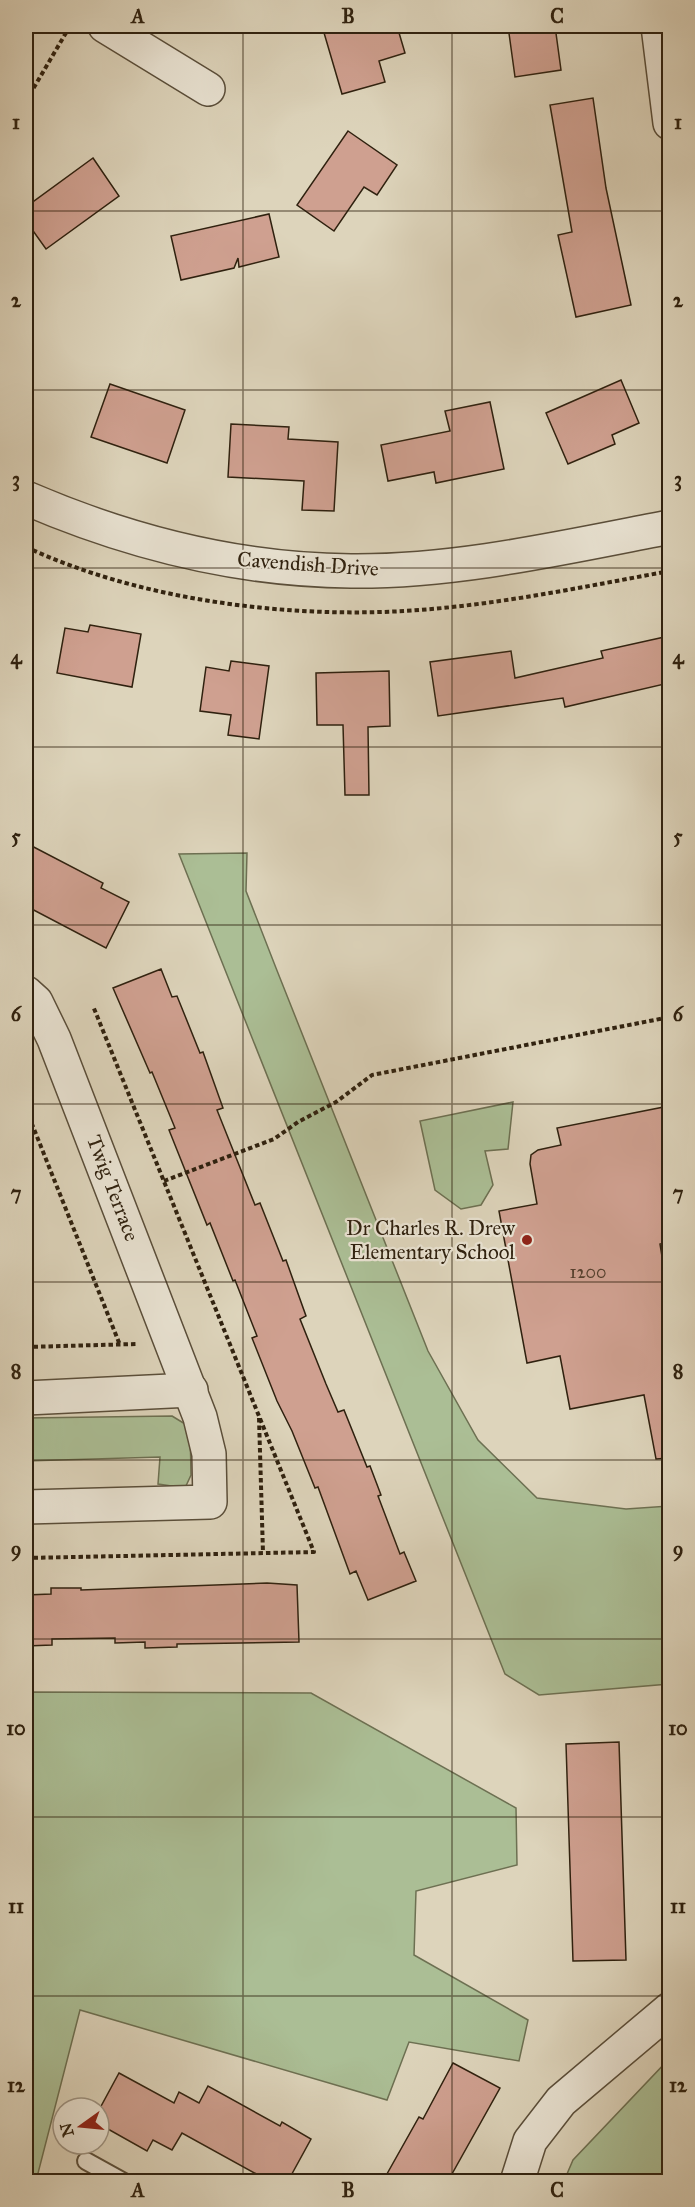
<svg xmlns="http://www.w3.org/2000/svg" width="695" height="2207" font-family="'IM FELL Great Primer',serif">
	<rect width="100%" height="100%" fill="#ddd4bb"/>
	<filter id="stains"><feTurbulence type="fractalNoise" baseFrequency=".00333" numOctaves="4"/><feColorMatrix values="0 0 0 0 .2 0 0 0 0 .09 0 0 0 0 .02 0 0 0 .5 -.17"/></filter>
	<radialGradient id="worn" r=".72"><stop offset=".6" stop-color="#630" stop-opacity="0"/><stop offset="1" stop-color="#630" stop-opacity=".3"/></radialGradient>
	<g fill="#abbe95" stroke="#6d7052" stroke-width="1.5">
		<path d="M247,853L246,891L276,968L428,1351L478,1440L537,1498L626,1509L669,1506V1684L539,1695L505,1674L179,854Z"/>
		<path d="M513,1102L508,1149L485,1151L493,1185L481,1205L461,1209L435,1190L420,1121Z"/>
		<path d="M172,1416L190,1427L191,1475L185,1488L158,1484L160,1457L26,1461V1418Z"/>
		<path d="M26,1692L311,1693L516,1808L517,1865L416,1891L414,1955L528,2020L519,2061L409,2042L387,2100L80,2010L36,2181H26Z"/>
		<path d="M669,2059V2181H564L573,2160Z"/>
	</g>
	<g fill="#cfa090" stroke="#2f210f" stroke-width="1.5">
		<path d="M322,26H369L371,32L397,26L405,53L379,61L385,82L342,94Z"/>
		<path d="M508,26H555L561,70L515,77Z"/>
		<path d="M593,98L606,188L631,305L576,317L558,235L572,232L550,105Z"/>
		<path d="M348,131L397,165L377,195L364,187L334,231L297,205Z"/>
		<path d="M93,158L119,196L46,249L26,221V207Z"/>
		<path d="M269,214L279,257L239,267L238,258L234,268L181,280L171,236Z"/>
		<path d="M621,380L639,423L612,435L615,444L568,464L546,413Z"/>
		<path d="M110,384L185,410L167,463L91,437Z"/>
		<path d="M490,402L504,469L436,483L434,472L388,481L381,445L450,431L445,411Z"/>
		<path d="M231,424L289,427L288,439L338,442L334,511L302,510L304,481L228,477Z"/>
		<path d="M90,625L141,634L132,687L57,673L65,628L88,632Z"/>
		<path d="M669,636V683L565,707L563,698L438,716L430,662L511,651L515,678L603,658L601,651Z"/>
		<path d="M231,661L269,666L259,739L228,735L231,715L200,711L206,667L229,671Z"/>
		<path d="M389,671L390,726L368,727L369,795H345L343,725H317L316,673Z"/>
		<path d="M26,843L103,883L101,888L129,902L106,948L26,906Z"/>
		<path d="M161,969L172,997L177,996L200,1053L203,1052L223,1108L217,1110L255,1205L260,1203L283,1261L286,1260L306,1316L300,1319L326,1384L338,1412L344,1410L367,1467L370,1466L381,1495L378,1496L400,1554L404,1552L416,1581L368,1600L356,1571L350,1574L318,1487L315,1488L292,1431L277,1401L252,1338L257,1336L235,1280L233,1281L210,1223L207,1225L169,1130L175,1128L152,1072L150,1073L113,988Z"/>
		<path d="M669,1106V1242L660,1244L669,1300V1458L656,1459L644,1395L570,1409L560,1356L527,1363L499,1211L537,1204L530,1164L531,1155L538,1150L561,1145L557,1128Z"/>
		<path d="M267,1583L297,1585L299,1642L177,1644V1647L145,1648V1642L115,1643V1638L52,1639V1645L26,1646V1595L51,1594V1588H81V1590Z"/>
		<path d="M619,1742L626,1960L573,1961L566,1744Z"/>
		<path d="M453,2063L500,2088L448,2181H383L419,2117L423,2119Z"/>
		<path d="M119,2073L174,2103L179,2092L199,2103L208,2086L280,2126L282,2122L311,2139L288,2181H269L182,2133L172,2150L153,2140L147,2151L99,2124V2110Z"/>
	</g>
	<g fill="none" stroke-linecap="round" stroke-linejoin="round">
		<defs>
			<path id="service" d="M86,2161L124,2182"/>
			<g id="minor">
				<path d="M105,26L208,89"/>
				<path d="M658,26L670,123"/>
				<path d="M26,498C128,542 238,570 351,571C458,572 565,547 670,527"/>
				<path d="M26,993L36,1002L54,1039L200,1417L209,1454L210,1502L26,1507"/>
				<path d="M26,1398L191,1390"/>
				<path d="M517,2182L530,2141L561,2101L670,2009"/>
			</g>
		</defs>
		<use href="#service" stroke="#5a4e3a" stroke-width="20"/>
		<use href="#minor" stroke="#5a4e3a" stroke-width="36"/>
		<g stroke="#2f210f" stroke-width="4" stroke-dasharray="4.5 3" stroke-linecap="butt">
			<path d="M26,101L70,26"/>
			<path d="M26,547C137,599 281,618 404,611C493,606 582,587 670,571"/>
			<path d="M26,1109L120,1345"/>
			<path d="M164,1181L274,1139L298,1122L336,1102L372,1075L670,1017"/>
			<path d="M26,1347L136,1344"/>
			<path d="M259,1418L263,1553"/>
			<path d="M26,1558L314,1552L93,1006"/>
		</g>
		<use href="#service" stroke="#e9e3d3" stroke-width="16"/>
		<use href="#minor" stroke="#e9e3d3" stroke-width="33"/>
	</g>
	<path fill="none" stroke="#2f210f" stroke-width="1.5" stroke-opacity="0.55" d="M243,26V2182M452,26V2182M26,211H670M26,390H670M26,568H670M26,747H670M26,925H670M26,1104H670M26,1282H670M26,1460H670M26,1639H670M26,1817H670M26,1996H670"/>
	<circle fill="#8f2418" stroke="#e9e3d3" stroke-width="2" cx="527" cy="1240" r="6"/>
	<g text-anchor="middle" stroke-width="4.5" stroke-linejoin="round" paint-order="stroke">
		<g font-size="18" fill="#57412f">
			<text x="588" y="1278">1200</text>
		</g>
		<g font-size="21" fill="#2f210f" stroke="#e9e3d3">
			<text transform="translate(308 564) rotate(4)" y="7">Cavendish Drive</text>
			<text transform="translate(113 1188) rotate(69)" y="7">Twig Terrace</text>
		</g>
		<g font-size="21" fill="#2f210f" stroke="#e9e3d3" text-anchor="end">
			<text x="515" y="1235">Dr Charles R. Drew<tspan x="515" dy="24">Elementary School</tspan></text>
		</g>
	</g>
	<rect width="695" height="2207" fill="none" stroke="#ddd4bb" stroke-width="66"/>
	<g transform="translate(81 2126) rotate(255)"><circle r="28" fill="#e9e3d3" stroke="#9f9585" stroke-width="1.5"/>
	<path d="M0-4.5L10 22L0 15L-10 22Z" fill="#8f2418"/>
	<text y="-9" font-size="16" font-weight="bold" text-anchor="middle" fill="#2f210f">N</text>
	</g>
	<rect x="33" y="33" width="629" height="2141" fill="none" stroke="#2f210f" stroke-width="2"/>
	<g font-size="20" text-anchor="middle" font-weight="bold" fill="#2f210f">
		<text x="138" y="23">A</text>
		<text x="348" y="23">B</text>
		<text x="557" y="23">C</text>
		<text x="16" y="129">1</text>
		<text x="678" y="129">1</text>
		<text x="16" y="307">2</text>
		<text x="678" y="307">2</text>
		<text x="16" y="486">3</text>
		<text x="678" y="486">3</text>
		<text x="16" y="664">4</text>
		<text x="678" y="664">4</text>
		<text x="16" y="843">5</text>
		<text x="678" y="843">5</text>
		<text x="16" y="1021">6</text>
		<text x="678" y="1021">6</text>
		<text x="16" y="1200">7</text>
		<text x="678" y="1200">7</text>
		<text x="16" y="1378">8</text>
		<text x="678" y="1378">8</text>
		<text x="16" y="1556">9</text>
		<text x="678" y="1556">9</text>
		<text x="16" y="1735">10</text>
		<text x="678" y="1735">10</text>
		<text x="16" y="1913">11</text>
		<text x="678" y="1913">11</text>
		<text x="16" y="2092">12</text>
		<text x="678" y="2092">12</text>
		<text x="138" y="2197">A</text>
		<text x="348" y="2197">B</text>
		<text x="557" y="2197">C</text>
	</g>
	<rect width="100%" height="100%" filter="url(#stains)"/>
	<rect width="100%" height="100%" fill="url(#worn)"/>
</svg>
